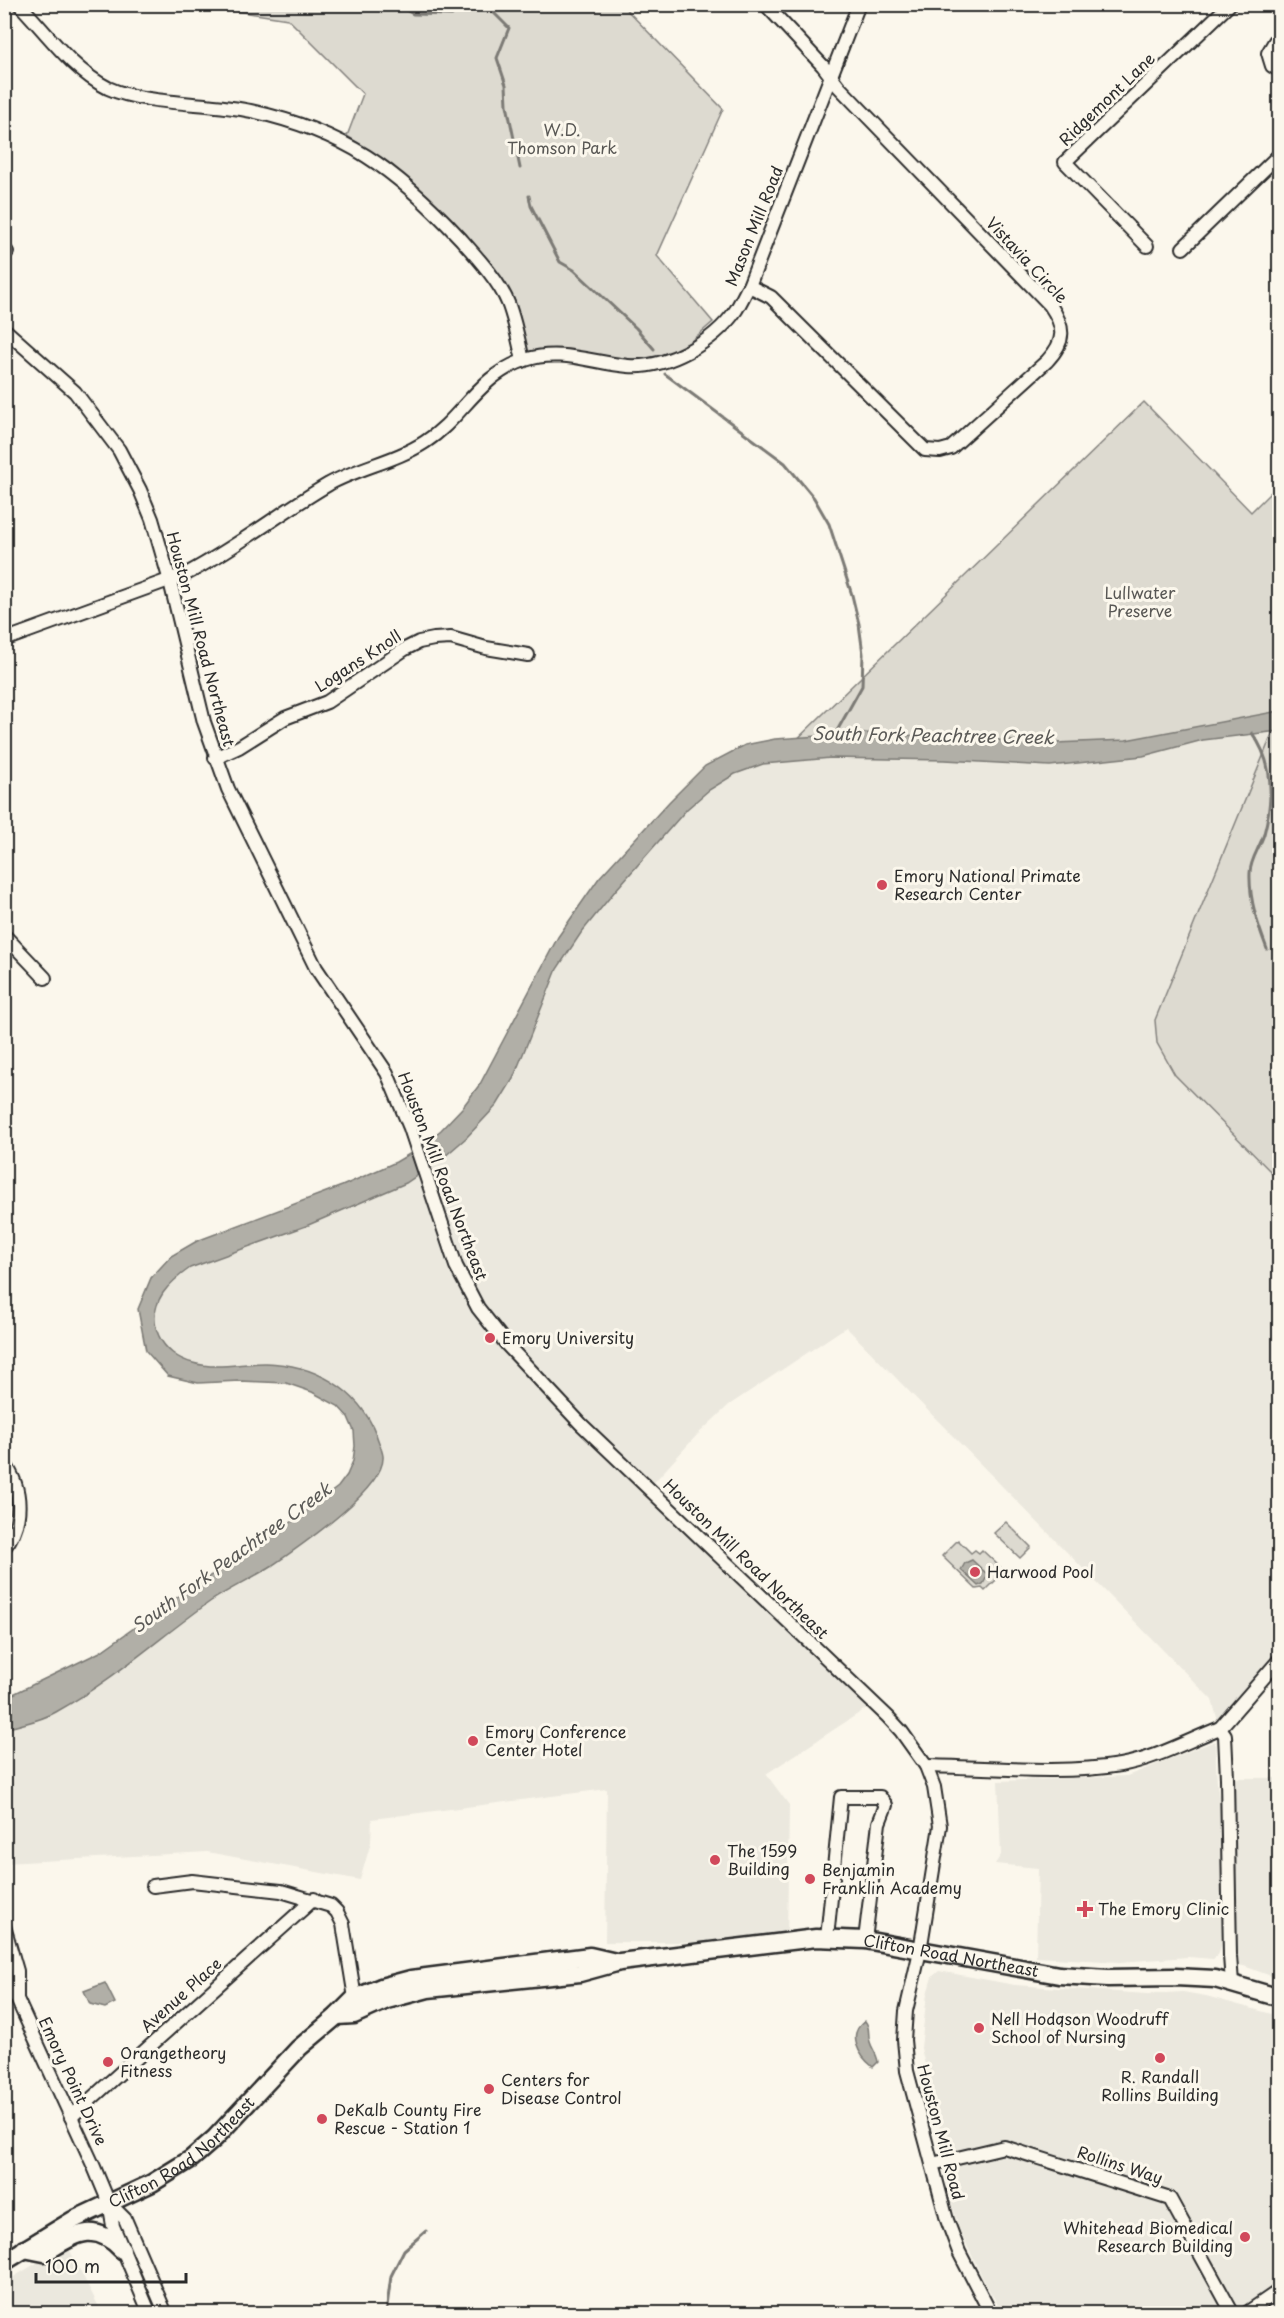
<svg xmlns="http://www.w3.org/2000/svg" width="1284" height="2318" font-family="'Playpen Sans',sans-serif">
	<rect width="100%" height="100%" fill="#fbf7ec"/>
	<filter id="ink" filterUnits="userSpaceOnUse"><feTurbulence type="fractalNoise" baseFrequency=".0167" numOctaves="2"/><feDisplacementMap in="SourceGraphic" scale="12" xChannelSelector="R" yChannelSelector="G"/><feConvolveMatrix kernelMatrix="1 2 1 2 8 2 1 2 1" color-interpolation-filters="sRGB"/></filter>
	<g filter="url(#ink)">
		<g fill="#ebe8de">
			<path d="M1279,721V1659L1220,1728L1212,1700L846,1327L729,1405L696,1436L648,1489L873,1704L766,1774L789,1805L787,1942H605L607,1789L372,1819L371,1842L360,1880L207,1852L5,1863V1712L47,1695L357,1484L363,1427L322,1386L187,1373L148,1331L168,1277L348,1195L473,1116L547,971L658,830L734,765Z"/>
			<path d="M1215,1741L1217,1784L1224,1829L1221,1946L1218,1955L1213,1959L1188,1957L1120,1962L1036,1957L1038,1868L995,1864L1001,1855L998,1781L1127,1776Z"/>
			<path d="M1227,1778H1279V1979L1244,1966L1230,1964Z"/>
			<path d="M939,1971L1015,1985L1147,1994L1183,1992L1206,1996L1279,2016V2313H1003L986,2285L960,2231L949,2195L942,2138L921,2048L927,1994L932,1977Z"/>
			<path d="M67,2245L102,2313L5,2314V2282Z"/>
		</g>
		<g fill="#dddad0" stroke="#84827e" stroke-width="1.5">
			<path d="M197,5H622L723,109L657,256L713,322L683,348L655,359H628L559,349L528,353L514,299L485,258L450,217L392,165L347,136L363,94L288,19Z"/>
			<path d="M1144,402L1251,512L1279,484V1180L1175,1075L1157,1043L1155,1020L1277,722L1119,747L786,750Z"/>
			<path d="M1006,1522L1031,1547L1020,1558L994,1533Z"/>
			<path d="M958,1540L971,1553L975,1550L979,1553L982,1550L1000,1567L996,1570L1001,1575L985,1591L982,1588L976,1589L942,1556Z"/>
		</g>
		<g fill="#b1afa7" stroke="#7b7a75" stroke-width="1.5">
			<path d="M1279,711V731L1203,740L1143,756L1050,766L945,760L831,758L763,764L735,774L709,790L687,809L615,891L581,933L557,969L513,1079L497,1105L466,1138L443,1158L406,1183L306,1226L190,1268C180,1275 170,1283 163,1293C144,1322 161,1355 193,1363C216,1370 241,1363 265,1363C313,1364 358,1388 376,1434C378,1441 382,1449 383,1456C386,1488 299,1547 273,1565C253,1578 230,1588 211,1601C159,1638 112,1681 56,1712C41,1721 21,1724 5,1729V1698L100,1652L179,1596L285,1527L338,1487L347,1475L353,1461L355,1446L354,1431L348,1417L338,1406L312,1392L286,1383L240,1381L198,1383L168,1376L146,1351L138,1309L151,1278L171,1256L197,1241L342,1186L396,1162L418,1149L441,1130L462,1108L480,1084L558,937L599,878L669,802L705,766L745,745L775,739L864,733L1055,743L1126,740Z"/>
			<path d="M972,1560L988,1575L983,1584L978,1586L961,1570L965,1563Z"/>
			<path d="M105,1983L115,2003L105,2008L90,2004L84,1991Z"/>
			<path d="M865,2021C871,2028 867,2034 870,2042C872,2049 877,2054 878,2062L873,2067C859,2056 846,2034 865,2021Z"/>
		</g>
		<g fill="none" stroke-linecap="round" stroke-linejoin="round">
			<g stroke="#7b7a75" stroke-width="3">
				<path d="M324,4L327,8L334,4"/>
				<path d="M395,4L413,14L452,15"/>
				<path d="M470,11L490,9L509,28L497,58L506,85L507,105L520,168"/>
				<path d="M529,196L531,206L560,262L574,270L636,328L654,349"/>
				<path d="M665,374L785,463L814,498L829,524L852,595L859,624L863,654L862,686L833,738"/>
				<path d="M1252,733C1274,762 1273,800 1264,834C1260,847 1250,860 1250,873C1249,900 1258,925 1267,949"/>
				<path d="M386,2314L391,2276L404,2250L426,2231"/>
			</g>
			<defs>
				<g id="minor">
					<path d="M19,4C47,33 72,70 108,88C145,105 209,102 251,111C344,131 396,169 460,238C476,256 499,281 508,303C515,321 519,342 523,361"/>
					<path d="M1280,39L1275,41L1268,53L1272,66L1280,71"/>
					<path d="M1147,246L1065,162L1230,4"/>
					<path d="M1183,248L1280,154"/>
					<path d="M4,253L7,252"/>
					<path d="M749,286L771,297L925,450L940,451L951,448L1047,361C1066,341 1065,327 1050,305L839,87L823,66L765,4"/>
					<path d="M4,329L75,392L119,450L140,490L152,519L170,581L204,722L228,789L316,968L387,1073L410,1128L456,1266L478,1308L508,1346L581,1424L888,1717L901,1731L926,1766L934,1787L940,1826L920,1951L906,2011L904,2040L907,2071L947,2220L959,2252L991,2314"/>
					<path d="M4,640L188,573C237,547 281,512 329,484C360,467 396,461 425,442C463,418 477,376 525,360C560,348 593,363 628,366C667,369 714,342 736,310C741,302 745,293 749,286L859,4"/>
					<path d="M215,758L239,747L285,718L327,702L405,649L419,642L434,639L451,638L486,648L528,655"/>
					<path d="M4,935L45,978"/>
					<path d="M4,1463C23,1488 24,1523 4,1548"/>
					<path d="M926,1766C986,1767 1062,1775 1120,1765C1155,1759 1187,1741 1220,1728"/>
					<path d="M153,1886L192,1881L281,1891L331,1906L337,1912L343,1924L355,1998"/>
					<path d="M4,1926L17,1971V1999L94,2167L109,2203L113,2226L150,2314"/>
					<path d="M827,1938L841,1797H880L886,1805L879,1823L865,1940"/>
					<path d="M1232,1983L1230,1956L1227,1778L1225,1735L1220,1728L1280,1659"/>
					<path d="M71,2117L314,1899"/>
					<path d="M932,2164L1004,2147L1170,2199L1233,2314"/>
					<path d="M109,2203L125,2219L166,2314"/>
					<path d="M1245,2314L1280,2290"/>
				</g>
				<g id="secondary">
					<path id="s1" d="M337,2016L354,2015L387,2000L428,1989L580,1973L620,1962L816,1938L865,1940L1059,1975L1108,1978L1175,1977L1215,1979L1280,1998"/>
					<path d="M24,2249L44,2253C74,2236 93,2219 122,2250"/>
					<path id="s2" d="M4,2262L73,2220L152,2183L191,2159L215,2138L299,2048L337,2016L355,1998L381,1987L411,1979L590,1956L616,1962"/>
				</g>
			</defs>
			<use href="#minor" stroke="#2b2b2b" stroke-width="16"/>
			<use href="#secondary" stroke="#2b2b2b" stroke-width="21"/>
			<use href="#minor" stroke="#fbf7ec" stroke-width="12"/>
			<use href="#secondary" stroke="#fbf7ec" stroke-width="16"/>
		</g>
	</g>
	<g fill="#d1495b" stroke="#fbf7ec" stroke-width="2">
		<circle cx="882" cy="885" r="6"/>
		<circle cx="490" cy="1338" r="6"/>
		<circle cx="975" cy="1572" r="6"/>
		<circle cx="473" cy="1741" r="6"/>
		<circle cx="715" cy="1860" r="6"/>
		<circle cx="810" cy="1879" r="6"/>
		<path d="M1082 1900h6v6h6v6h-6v6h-6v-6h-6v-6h6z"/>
		<circle cx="979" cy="2028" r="6"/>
		<circle cx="1160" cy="2058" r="6"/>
		<circle cx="108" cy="2062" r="6"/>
		<circle cx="489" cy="2089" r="6"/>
		<circle cx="322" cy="2119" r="6"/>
		<circle cx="1245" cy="2237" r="6"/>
	</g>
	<g text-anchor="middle" stroke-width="6" stroke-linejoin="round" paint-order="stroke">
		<g font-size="16" fill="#2b2b2b" stroke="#fbf7ec">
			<text transform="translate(1107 99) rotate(-44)" y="6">Ridgemont Lane</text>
			<text transform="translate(754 226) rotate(-68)" y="6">Mason Mill Road</text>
			<text transform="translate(1027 260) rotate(47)" y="6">Vistavia Circle</text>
			<text transform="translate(201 639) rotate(75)" y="6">Houston Mill Road Northeast</text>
			<text transform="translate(358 661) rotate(-33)" y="6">Logans Knoll</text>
			<text transform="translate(443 1176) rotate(69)" y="6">Houston Mill Road Northeast</text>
			<text transform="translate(746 1559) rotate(44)" y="6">Houston Mill Road Northeast</text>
			<text dy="6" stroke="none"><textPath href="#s1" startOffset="624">Clifton Road Northeast</textPath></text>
			<text transform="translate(181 1995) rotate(-42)" y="6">Avenue Place</text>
			<text transform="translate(73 2081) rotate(65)" y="6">Emory Point Drive</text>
			<text transform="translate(941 2132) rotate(75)" y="6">Houston Mill Road</text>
			<text dy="6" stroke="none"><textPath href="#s2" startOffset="210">Clifton Road Northeast</textPath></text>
			<text transform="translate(1120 2165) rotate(18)" y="6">Rollins Way</text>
		</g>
		<g font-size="16" fill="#585754" stroke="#fbf7ec">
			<text x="562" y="136">W.D.<tspan x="562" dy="18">Thomson Park</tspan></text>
			<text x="1140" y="599">Lullwater<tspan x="1140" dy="18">Preserve</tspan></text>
		</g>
		<g font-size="16" fill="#2b2b2b" stroke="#fbf7ec" text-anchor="start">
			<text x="894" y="882">Emory National Primate<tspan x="894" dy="18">Research Center</tspan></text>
			<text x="502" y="1344">Emory University</text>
			<text x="987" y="1578">Harwood Pool</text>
			<text x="485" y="1738">Emory Conference<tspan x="485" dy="18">Center Hotel</tspan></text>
			<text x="727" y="1857">The 1599<tspan x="727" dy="18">Building</tspan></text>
			<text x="822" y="1876">Benjamin<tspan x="822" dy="18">Franklin Academy</tspan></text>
			<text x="1098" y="1915">The Emory Clinic</text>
			<text x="991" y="2025">Nell Hodgson Woodruff<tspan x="991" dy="18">School of Nursing</tspan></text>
			<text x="120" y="2059">Orangetheory<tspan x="120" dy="18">Fitness</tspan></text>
			<text x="1160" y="2083" text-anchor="middle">R. Randall<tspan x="1160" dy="18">Rollins Building</tspan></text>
			<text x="501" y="2086">Centers for<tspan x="501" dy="18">Disease Control</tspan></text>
			<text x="334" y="2116">DeKalb County Fire<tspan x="334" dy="18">Rescue - Station 1</tspan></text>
			<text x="1233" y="2234" text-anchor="end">Whitehead Biomedical<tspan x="1233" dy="18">Research Building</tspan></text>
		</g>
		<g font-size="18" font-style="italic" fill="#5a5956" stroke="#fbf7ec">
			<text transform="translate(933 736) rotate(1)" y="6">South Fork Peachtree Creek</text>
			<text transform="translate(232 1558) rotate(-36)" y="6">South Fork Peachtree Creek</text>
		</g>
	</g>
	<rect width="1284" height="2318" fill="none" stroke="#fbf7ec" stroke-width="24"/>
	<rect x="12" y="12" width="1260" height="2294" fill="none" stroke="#2b2b2b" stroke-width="2" filter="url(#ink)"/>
	<path d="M36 2273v9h150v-9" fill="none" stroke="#2b2b2b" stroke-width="3"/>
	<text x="45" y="2273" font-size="18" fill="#2b2b2b" stroke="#fbf7ec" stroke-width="4.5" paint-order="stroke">100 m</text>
</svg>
